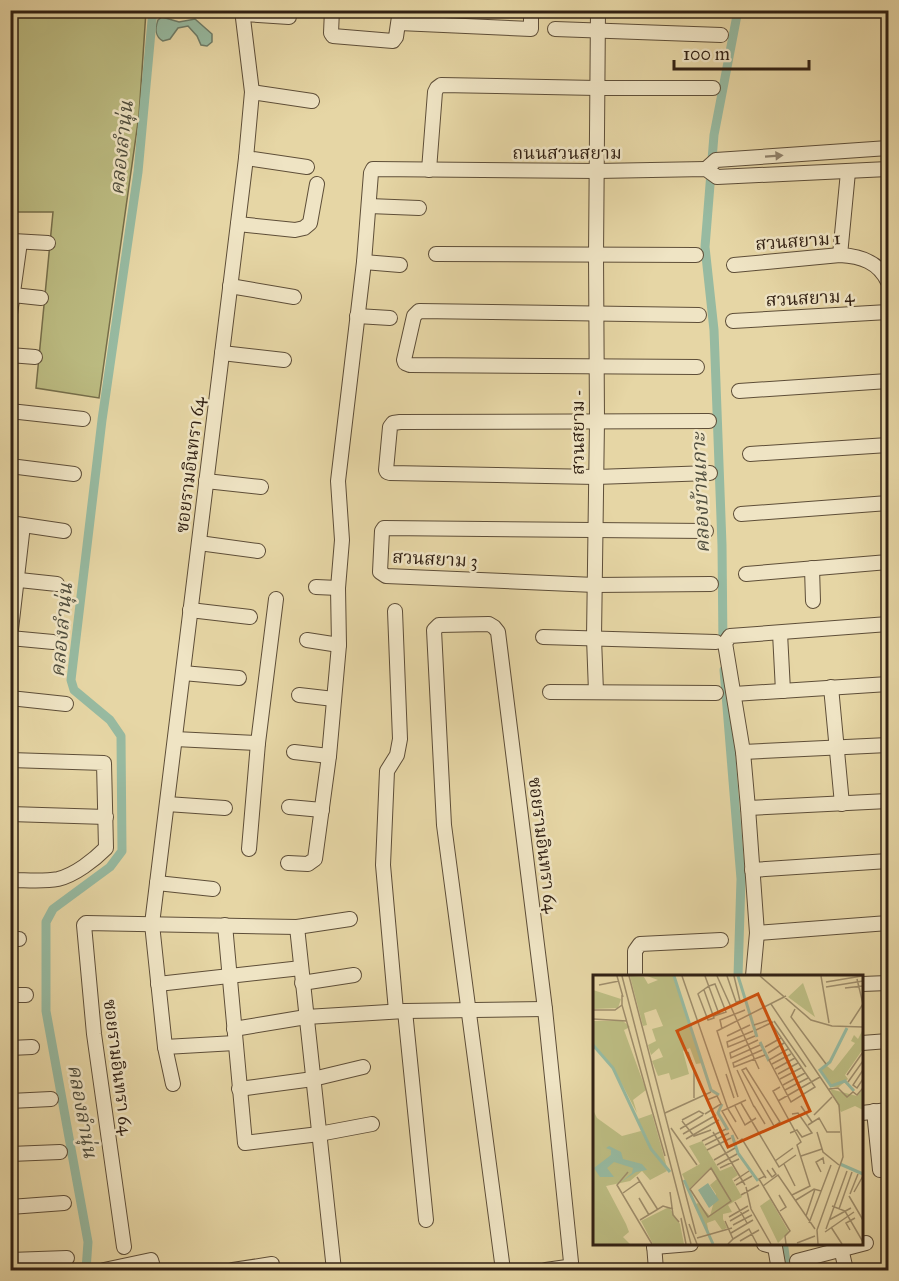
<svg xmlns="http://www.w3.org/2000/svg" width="899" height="1281" font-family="'IM FELL Great Primer','Noto Serif Thai',serif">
	<rect width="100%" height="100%" fill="#e6d6a5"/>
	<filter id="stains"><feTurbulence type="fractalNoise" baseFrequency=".00333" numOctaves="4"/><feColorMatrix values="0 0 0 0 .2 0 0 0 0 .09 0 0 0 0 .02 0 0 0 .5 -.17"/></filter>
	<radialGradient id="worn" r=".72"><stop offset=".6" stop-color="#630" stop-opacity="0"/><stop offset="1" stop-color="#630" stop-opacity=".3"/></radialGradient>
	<g fill="#bcbc82" stroke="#766e4a" stroke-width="1.5">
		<path d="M11,11H146L139,115L99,398L36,388L53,212H11Z"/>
		<path d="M10,821H17L13,875H10Z"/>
	</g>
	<path fill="#97baa1" stroke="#6e7c68" stroke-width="1.5" d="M162,17L179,22L195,19L212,34V42L207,46L201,45L197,36L188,26L178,28L170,39L163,41C155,37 155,28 158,20Z"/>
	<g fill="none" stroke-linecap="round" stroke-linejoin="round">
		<g stroke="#97baa1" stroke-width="9">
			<path d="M723,647L722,545L714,330L705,247L714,135L738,10"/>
			<path d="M724,670L741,879L738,976"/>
			<path d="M781,1244L784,1248L787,1270"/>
			<path d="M86,1270L88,1242L46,1011V922L53,909L110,867L122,851L121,736L110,720L74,690L71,680L102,420L138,172L153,10"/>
		</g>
		<defs>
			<g id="minor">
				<path d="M332,10L331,33L333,36L393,41L396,37L400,10"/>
				<path d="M243,14L289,17"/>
				<path d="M399,23L531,29V10"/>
				<path d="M555,29L721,35"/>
				<path d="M252,92L312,101"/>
				<path d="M246,158L307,167"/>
				<path d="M706,169L716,160L888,148"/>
				<path d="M429,170L435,92L437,88L441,85L597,88H713"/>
				<path d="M369,206L419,208"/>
				<path d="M238,224L295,230L304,228L310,223L317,184"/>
				<path d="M13,241L48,243"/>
				<path d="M436,254L696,255"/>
				<path d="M840,255L848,172"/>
				<path d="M364,262L400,265"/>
				<path d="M734,265L840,255C861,256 879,262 888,282"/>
				<path d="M230,286L294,297"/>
				<path d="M13,295L41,298"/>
				<path d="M10,314L20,242"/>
				<path d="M357,316L390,318"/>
				<path d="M733,321L888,312"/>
				<path d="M222,353L284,360"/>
				<path d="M10,355L35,357"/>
				<path d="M697,367L410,365L405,363L404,360L414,316L419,311L699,315"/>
				<path d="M739,391L888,381"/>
				<path d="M10,411L83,419"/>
				<path d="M709,421L400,422L393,423L390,427L386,470L387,472L390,473L596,477L710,473"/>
				<path d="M750,454L888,445"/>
				<path d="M10,466L74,474"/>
				<path d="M206,481L261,487"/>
				<path d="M741,514L888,503"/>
				<path d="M10,523L64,531"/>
				<path d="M706,531L384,528L382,531L380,572L386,576L595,585L711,584"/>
				<path d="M199,543L258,551"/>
				<path d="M812,568L813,601"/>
				<path d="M746,574L888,562"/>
				<path d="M10,579L57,584"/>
				<path d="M316,587L338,588"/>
				<path d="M190,610L250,617"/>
				<path d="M395,611L400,739L397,755L387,771L383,865L396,1011"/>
				<path d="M780,633L783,691"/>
				<path d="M543,637L716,642"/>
				<path d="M10,638L23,525"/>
				<path d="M10,638L53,642"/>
				<path d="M307,640L339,645"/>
				<path d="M183,673L239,678"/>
				<path d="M831,687L842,804"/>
				<path d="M550,692L716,693"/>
				<path d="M596,692L594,638L597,421L596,255L598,10"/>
				<path d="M734,694L888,684"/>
				<path d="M299,695L334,699"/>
				<path d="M10,698L66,704"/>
				<path d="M175,739L258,743"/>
				<path d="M294,752L329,756"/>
				<path d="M743,752L888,745"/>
				<path d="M10,760L104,763L106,848C94,860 75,875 58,879C43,882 26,880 10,880"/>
				<path d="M167,804L225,808"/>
				<path d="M289,807L322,810"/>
				<path d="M748,808L888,801"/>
				<path d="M10,814L106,817"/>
				<path d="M249,849L258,743L276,599"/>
				<path d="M288,863L308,864L315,859L329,756L339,645L338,588L342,540L338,481L364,262L371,173L373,169L597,171L706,169L717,177L888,169"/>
				<path d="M752,870L888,861"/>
				<path d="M157,883L213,889"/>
				<path d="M225,925L245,1143L319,1134L372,1124"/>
				<path d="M297,927L334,1270"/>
				<path d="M757,933L888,923"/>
				<path d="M10,939H19"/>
				<path d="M635,976V951L640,944L721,940"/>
				<path d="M753,976L757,933L748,808L743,752L725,643L730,636L888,624"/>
				<path d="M302,983L354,975"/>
				<path d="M158,984L301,968"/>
				<path d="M862,984L888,983"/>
				<path d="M10,995H26"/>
				<path d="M405,1011L426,1220"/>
				<path d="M234,1029L306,1017L405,1011L545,1009"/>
				<path d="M862,1043L888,1041"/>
				<path d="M165,1047L235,1043"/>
				<path d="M10,1048L32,1047"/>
				<path d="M173,1084L165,1047L152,924L246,158L252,92L242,10"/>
				<path d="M239,1089L313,1079L363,1067"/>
				<path d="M10,1101L51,1099"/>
				<path d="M874,1111L880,1170"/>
				<path d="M862,1113L888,1110"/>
				<path d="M10,1154L60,1152"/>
				<path d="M10,1207L64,1203"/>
				<path d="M654,1244L656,1270"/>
				<path d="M764,1244L775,1247L779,1270"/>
				<path d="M840,1244L846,1270"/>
				<path d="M124,1247L94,1034L84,925L86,923L297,927L350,919"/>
				<path d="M654,1247L691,1244"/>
				<path d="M10,1260L67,1258"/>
				<path d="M797,1261L866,1243"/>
				<path d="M104,1270L151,1260L154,1270"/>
				<path d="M233,1270L272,1264"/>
				<path d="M503,1270L444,825L434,630L439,625L489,624L494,627L498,632L545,1009L571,1262L567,1267L546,1270"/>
			</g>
		</defs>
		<use href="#minor" stroke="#5e4e38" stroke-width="16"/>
		<use href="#minor" stroke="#efe4c4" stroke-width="14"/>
	</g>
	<defs><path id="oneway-solid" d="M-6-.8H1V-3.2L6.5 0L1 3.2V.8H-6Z" transform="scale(1.5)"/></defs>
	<use fill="#90826c" href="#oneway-solid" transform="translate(774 156) rotate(-4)"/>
	<g text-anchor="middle" stroke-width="5" stroke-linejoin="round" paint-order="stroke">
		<g font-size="18" fill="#312013" stroke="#efe4c4">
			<text x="567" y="159">ถนนสวนสยาม</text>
			<text transform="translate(798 241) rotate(-4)" y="6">สวนสยาม 1</text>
			<text transform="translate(810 298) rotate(-3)" y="6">สวนสยาม 4</text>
			<text transform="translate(578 432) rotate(-90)" y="6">สวนสยาม -</text>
			<text transform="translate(190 465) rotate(-83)" y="6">ซอยรามอินทรา 64</text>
			<text transform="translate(435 559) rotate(3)" y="6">สวนสยาม 3</text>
			<text transform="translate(543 845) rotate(83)" y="6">ซอยรามอินทรา 64</text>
			<text transform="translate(118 1067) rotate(83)" y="6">ซอยรามอินทรา 64</text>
		</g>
		<g font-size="20" font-style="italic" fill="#504e3e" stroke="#efe4c4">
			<text transform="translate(121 148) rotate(-84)" y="7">คลองลำนุ่น</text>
			<text transform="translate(700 493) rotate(-92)" y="7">คลองบ้านเกาะ</text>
			<text transform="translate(61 630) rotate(-85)" y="7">คลองลำนุ่น</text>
			<text transform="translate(83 1111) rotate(80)" y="7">คลองลำนุ่น</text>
		</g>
	</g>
	<g transform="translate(593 975)">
		<rect width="270" height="270" fill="#e6d6a5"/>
		<path d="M37,1L51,2L55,9L65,5L54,1H80L109,88L103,89L97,73L90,76L96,99L78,105L76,98L65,101L59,86L70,82L66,73L58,80L55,70L63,66L59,54L70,51L63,34L51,38L54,50L50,51ZM210,8L222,42L195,22ZM0,15L28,24L25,33L0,34ZM0,46H30L37,52L31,55L53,115L40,125L44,138L21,94L0,69ZM270,54V74L252,100L255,104L246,112H238L227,95L234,91L240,96L262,68L258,66L261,60L265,64ZM237,114L264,121L270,114V135L262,131L248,137ZM0,135L4,143L29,161L48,156L74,196L57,205L49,196L37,206L13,211L33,249L36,257L30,262L37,269H0ZM59,139L70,178L74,193L59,174L45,144ZM109,166L127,196L139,191L145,200L139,204L149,222L135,230L139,237L130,239V244L134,253L129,255L122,245L114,248L116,259L101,230L105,228L117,241L123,219L117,210L124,204L118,192L96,214L89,199L107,189L96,171ZM177,224L196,257L185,268L167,231ZM76,232L87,249L91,269H60L48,246Z" fill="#bcbc82"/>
		<path d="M16,171L28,177L30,184L49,189L54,195L43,197L28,207L39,198L40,193L21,187L14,193L21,202H7L1,193L18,180V175L13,173ZM115,208L126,225L116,233L105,215Z" fill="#97baa1"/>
		<path fill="none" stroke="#97baa1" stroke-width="3" d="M81,1L118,115L126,120M145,1L164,62M254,53L237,87L227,95L238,111L252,106L261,116M167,67L176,86M0,70L20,93L58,174L77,197M129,129L125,138L135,155M139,160L145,178L165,206M247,189L270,199M91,205L120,269"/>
		<path fill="none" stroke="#9e8d6b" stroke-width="1.5" d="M24,1L30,22M29,1L98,269M36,1L103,259M89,1L135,134L143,147M112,1L126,39M124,1L166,94M134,1L143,27L147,26L141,1M167,1L218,45L239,51L270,52M228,1L236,48M264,4L270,29M233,7L269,1M6,10L26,6M233,12L270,6M252,13L270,11M111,15L121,43L115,45L105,19L106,18L116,11L122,9L133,37L121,41M29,20V30L72,181M178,29L246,130L250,182L224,255L225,269M202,34L198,42L233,89M0,35H22L29,30M0,44L34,46M181,46L213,92M257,49L270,29M161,50L176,45L222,112L198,127L176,85L195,74M129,54L127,45L152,35M163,55L180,47M160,56L134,67L135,72L162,61M134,61L157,50M165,65L137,78L138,83L167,70M172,72L188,63M169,75L140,88L141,92L172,80M95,77L101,95V123M175,78L191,68M179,89L198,79M153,93L187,147L181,151L149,95ZM182,94L202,83M144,95L161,132M270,95L260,110L264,113L270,104M133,99L141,123M185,99L205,88M254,100L270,77M187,104L208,93M255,107L270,86M190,110L212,98M187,112L180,116L208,167L204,170L217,211L199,220M236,114L245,113L254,122L260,117L264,120L270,113M192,115L215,103M145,122L124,56L193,21M185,126L227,102M148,128L186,192L203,180M142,131L152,150L163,143M161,131L172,149M208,131L219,147M72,138L118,117M112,139L128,129L124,121L114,125M221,140L239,122M89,145L106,136L111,139M89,146L101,161L118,155M215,150L226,143L234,157H247M78,153L104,190M87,154L110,140M120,157L152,210M224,157L230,177L246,190M197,158L204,155L209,162L219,158L205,138L199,139M90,159L123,140M93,164L126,145M145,164L129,136L153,125M109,166L133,154M144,168L149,164L173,203M112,170L136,158M114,175L138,163M208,181L229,174M121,185L142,173M182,186L200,173M191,189L202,211M124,190L144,179M118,193L138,226L115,242L97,214ZM127,193L146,184M174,195L179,202L183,199L179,193M35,197L24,210L59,269M228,197L223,187L230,183L231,189M172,201L166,204L197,256L192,261L193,269M44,202L65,235M141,206L156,196M143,210L159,201M170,211L185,200L222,254M153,212L158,234L178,269M77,217L80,240L86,247M261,217L270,201M30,218L47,206M257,219L265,199M148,220L166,210M186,220L193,232L187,236M256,221L270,245M46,223L56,240M203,225L221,214L228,216M142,227L154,248M239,231L252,236L270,267M246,234L259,197M213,241L222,214M136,242L155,231M88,243L93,269M47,245L70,231L80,234M236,245L258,233M132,246L140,264L135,269M137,246L156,235M216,248L238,190M96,249L104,269M140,250L159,240M238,252L249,269M233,254L254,196M257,255L253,248L262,243M232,257L261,237M138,258L160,245M104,263L139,253M140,264L156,254L164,269M147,266L166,255M204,268L222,261"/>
		<path fill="#cd500d" fill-opacity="0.15" stroke="#cd500d" stroke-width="3" d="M165,19L217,136L135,172L84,56Z"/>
		<rect width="270" height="270" fill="none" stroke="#312013" stroke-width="3"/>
	</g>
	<rect width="899" height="1281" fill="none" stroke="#e6d6a5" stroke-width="36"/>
	<rect x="12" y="12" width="875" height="1257" fill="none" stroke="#312013" stroke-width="3"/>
	<rect x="18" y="18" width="863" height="1245" fill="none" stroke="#312013" stroke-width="1.5"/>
	<path d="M674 60v9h135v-9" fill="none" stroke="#312013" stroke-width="3"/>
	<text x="683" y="60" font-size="18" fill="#312013" stroke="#efe4c4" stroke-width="4.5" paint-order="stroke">100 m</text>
	<rect width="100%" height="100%" filter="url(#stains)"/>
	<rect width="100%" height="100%" fill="url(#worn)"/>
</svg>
